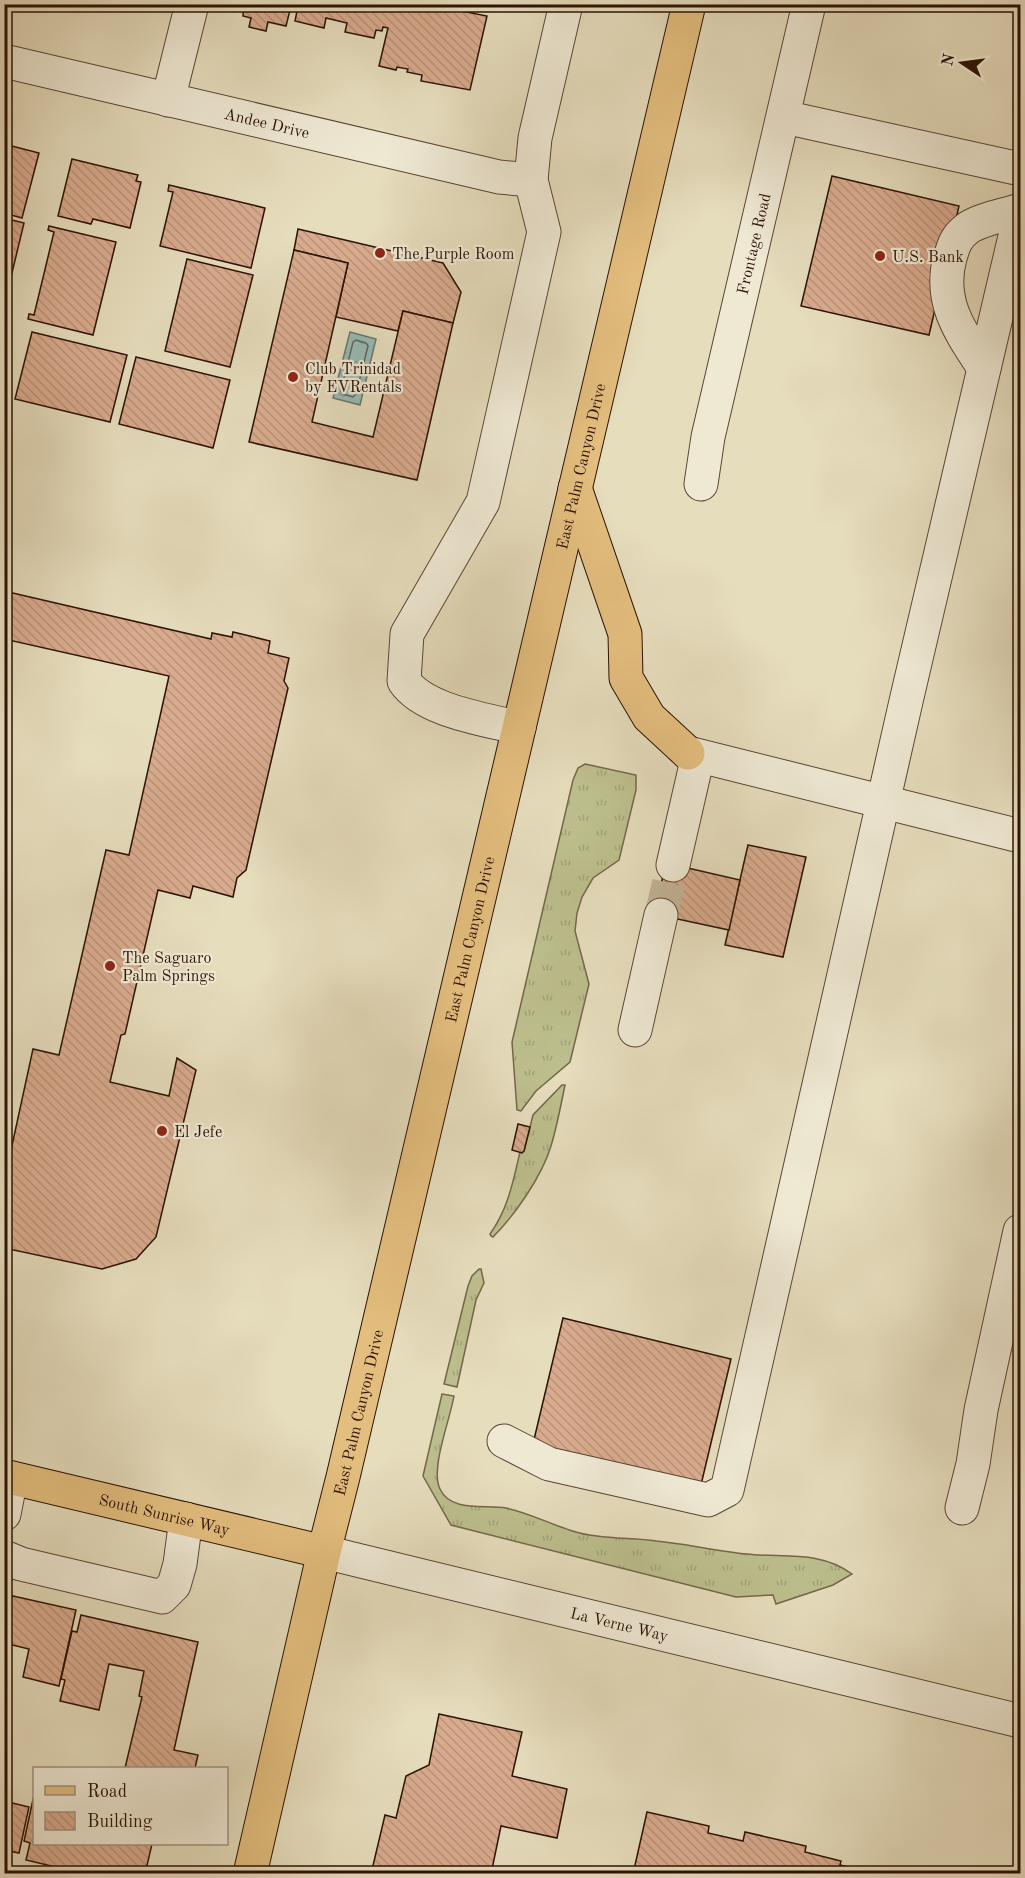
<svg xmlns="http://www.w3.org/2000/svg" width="1025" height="1878" font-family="'Old Standard TT',serif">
	<defs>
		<pattern id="grass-tufts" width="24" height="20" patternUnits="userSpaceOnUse" patternTransform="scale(1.5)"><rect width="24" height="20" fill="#bcbf8d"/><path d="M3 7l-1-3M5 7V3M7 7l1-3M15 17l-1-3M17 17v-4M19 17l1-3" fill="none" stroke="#a2a378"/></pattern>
		<pattern id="water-ripples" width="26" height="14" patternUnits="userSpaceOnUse" patternTransform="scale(1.5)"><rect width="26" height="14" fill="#97bbb6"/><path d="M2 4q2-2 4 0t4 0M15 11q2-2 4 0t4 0" fill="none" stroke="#82a09b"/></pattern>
		<pattern id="building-back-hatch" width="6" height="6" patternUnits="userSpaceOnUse" patternTransform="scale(1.5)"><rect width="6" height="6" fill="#d9ab8e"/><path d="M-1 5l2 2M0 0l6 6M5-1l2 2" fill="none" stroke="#ba9279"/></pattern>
	</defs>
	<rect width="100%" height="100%" fill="#e6ddbd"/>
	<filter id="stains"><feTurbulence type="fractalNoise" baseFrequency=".00333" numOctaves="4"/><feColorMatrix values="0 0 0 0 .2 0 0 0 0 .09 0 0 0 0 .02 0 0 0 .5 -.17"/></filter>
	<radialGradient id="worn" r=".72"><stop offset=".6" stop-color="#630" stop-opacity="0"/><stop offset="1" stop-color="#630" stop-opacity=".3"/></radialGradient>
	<g fill="url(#grass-tufts)" stroke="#746849" stroke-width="1.5">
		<path d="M585,764L636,775V790L619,860L593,878L582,897L577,913L575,931L589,984L570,1062L536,1091L521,1111L517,1110L512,1042L573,780L578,768Z"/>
		<path d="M562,1085H565C561,1105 557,1126 551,1146C542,1176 515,1215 493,1237L491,1236L490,1234C508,1209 513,1182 520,1152L524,1151L533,1115Z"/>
		<path d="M479,1269H481L484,1283L476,1300L457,1387L444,1384L468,1286L472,1276Z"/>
		<path d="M442,1394L454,1396C450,1420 430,1469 440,1489C451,1513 486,1504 506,1508C538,1515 565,1533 597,1536C617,1539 637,1538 656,1541C687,1544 717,1551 747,1554C783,1558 820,1550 852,1574L833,1585L776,1604L773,1595L736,1597L451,1525L423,1476Z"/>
	</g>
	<path fill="url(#water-ripples)" stroke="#6c776f" stroke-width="1.5" d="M350,332L376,339L360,405L333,398Z"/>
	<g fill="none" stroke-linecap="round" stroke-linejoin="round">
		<path stroke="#62665e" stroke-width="1.5" d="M356,340L366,343L368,346L356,394L353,397L343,394L341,391L353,342Z"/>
	</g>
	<g fill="url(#building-back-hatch)" stroke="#2c1205" stroke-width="1.5">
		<path d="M97,4H123L122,10Z"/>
		<path d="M244,4H458L456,10L487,16L470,90L421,81L422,75L407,72L408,69L397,67L396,70L379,66L388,28L383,27L382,31L376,30L374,38L345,32L347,23L326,18L324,28L295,21L297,11L290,10L286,26L268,22L266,31L249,27L251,18L243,16Z"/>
		<path d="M4,144L39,153L22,218L4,213Z"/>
		<path d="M72,159L138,175L136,181L141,182L130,228L93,219L91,224L58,216Z"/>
		<path d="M832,176L959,206L929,335L801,306Z"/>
		<path d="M169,185L265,208L251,268L160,246L173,192L168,191Z"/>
		<path d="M4,218L24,223L4,306Z"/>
		<path d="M49,226L116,242L93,335L28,319L29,314L34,315L54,232L48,230Z"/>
		<path d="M298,229L443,263L461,292L453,323L403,311L398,331L336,317L348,263L294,250Z"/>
		<path d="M294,250L348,263L312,422L373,437L403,311L453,323L417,480L249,442Z"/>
		<path d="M187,259L253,275L230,367L165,351Z"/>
		<path d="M32,332L127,355L110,422L15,399Z"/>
		<path d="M136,357L230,380L213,448L119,424Z"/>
		<path d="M4,591L211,639L212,633L232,637L233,632L270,641L268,653L289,658L284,681L288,688L246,870L237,878L233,897L193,886L190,898L158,890L125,1034L121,1035L110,1082L169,1096L177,1058L196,1070L156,1237L136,1259L102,1269L4,1248V1164H8L33,1049L59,1055L106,850L129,855L169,676L4,639Z"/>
		<path d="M748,845L806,857L783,957L725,945Z"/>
		<path d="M666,863L740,880L729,930L654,914Z"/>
		<path d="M518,1124L530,1127L524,1151L522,1153L512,1150Z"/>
		<path d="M563,1318L731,1359L700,1489L532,1448Z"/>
		<path d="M4,1594L76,1610L59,1686L23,1677L29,1649L4,1643Z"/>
		<path d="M81,1615L198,1642L174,1750L198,1755L195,1768H125L142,1697L139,1696L144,1671L109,1664L99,1710L60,1701L65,1680L61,1679L72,1631L77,1632Z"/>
		<path d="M439,1714L522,1732L512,1776L567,1789L557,1838L501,1826L491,1874H424L413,1871V1874H371L385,1815L396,1818L406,1776L429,1765Z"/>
		<path d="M34,1795V1844H152L145,1874H85L26,1860L30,1843L24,1841Z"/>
		<path d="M4,1801L29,1807L19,1853L4,1850Z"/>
		<path d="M647,1812L709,1826L708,1833L743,1841L745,1832L806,1846L805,1852L841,1861L840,1865L861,1870L860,1874H633Z"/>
	</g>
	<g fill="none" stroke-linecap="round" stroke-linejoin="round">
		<path stroke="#c1b498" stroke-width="33" stroke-dasharray="33 16" stroke-linecap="butt" d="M661,915L673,865"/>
		<defs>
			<g id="minor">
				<path id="s1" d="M4,61L499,177L531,180"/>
				<path d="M168,100L192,4"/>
				<path d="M784,117L1020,169"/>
				<path d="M984,368C961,333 938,302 950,258C954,244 956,237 968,228C981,219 1006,215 1020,210"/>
				<path id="s2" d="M701,484L708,437L809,4"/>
				<path d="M519,728C485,719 424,711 404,681L407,634L483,502L544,232L531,180L535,138L566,4"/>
				<path d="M688,753L1020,836"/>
				<path d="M673,865L698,756"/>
				<path d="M635,1030L661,915"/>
				<path d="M504,1441L549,1464L708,1500L727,1490L907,697L1020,215"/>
				<path d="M962,1508L973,1464L981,1410L1020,1231"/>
				<path d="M4,1514L11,1478"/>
				<path id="s3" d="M324,1552L1020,1721"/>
				<path d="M4,1557L21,1564L162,1597L174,1585L180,1564L186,1519"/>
			</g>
			<g id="major">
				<path d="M575,488L625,634L626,678L649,717L688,753"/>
				<path id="s4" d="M4,1476L324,1552"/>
				<path id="s5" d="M250,1874L324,1552L343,1477L689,4"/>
			</g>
		</defs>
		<use href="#minor" stroke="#5a4533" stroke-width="35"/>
		<use href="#major" stroke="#2c1205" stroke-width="35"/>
		<use href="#minor" stroke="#efe9d4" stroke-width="33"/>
		<use href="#major" stroke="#e3be7e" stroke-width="33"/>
	</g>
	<g fill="#8f2418" stroke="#efe9d4" stroke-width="2">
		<circle cx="380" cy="253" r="6"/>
		<circle cx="880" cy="256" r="6"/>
		<circle cx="293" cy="377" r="6"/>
		<circle cx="110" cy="966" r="6"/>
		<circle cx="162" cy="1131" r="6"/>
	</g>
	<g text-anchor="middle" stroke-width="4.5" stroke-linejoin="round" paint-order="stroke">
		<g font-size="16" fill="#2c1205" stroke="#efe9d4">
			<text dy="6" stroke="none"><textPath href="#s1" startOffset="270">Andee Drive</textPath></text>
			<text dy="6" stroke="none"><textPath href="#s2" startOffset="246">Frontage Road</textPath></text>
			<text dy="6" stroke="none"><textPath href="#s5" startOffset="1446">East Palm Canyon Drive</textPath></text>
			<text dy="6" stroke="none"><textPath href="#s5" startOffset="960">East Palm Canyon Drive</textPath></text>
			<text dy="6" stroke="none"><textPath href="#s5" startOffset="474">East Palm Canyon Drive</textPath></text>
			<text dy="6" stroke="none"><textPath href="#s4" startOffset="165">South Sunrise Way</textPath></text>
			<text dy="6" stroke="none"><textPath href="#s3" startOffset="304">La Verne Way</textPath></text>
		</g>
		<g font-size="16" fill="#2c1205" stroke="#efe9d4" text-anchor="start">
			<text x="392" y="259">The Purple Room</text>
			<text x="892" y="262">U.S. Bank</text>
			<text x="305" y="374">Club Trinidad<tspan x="305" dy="18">by EVRentals</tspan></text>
			<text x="122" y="963">The Saguaro<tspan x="122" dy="18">Palm Springs</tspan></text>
			<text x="174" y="1137">El Jefe</text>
		</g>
	</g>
	<rect width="1025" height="1878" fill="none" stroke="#e6ddbd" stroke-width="24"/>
	<rect x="6" y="6" width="1013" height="1866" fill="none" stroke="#2c1205" stroke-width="3"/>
	<rect x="12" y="12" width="1001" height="1854" fill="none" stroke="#2c1205" stroke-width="1.5"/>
	<rect x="33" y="1767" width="195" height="78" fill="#efe9d4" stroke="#a19381" stroke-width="1.5"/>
	<rect x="45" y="1786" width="30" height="9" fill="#e3be7e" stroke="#a19381" stroke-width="1.5"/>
	<text x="87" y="1797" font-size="18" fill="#2c1205">Road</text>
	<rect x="45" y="1812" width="30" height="18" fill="url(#building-back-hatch)" stroke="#a19381" stroke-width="1.5"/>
	<text x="87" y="1827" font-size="18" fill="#2c1205">Building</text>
	<g transform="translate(962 63) rotate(283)" stroke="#efe9d4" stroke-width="4.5" paint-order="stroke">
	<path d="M0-4.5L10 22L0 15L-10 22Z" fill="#2c1205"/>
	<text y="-9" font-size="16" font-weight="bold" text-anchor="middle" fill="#2c1205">N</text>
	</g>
	<rect width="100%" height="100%" filter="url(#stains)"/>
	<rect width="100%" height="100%" fill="url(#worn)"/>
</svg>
